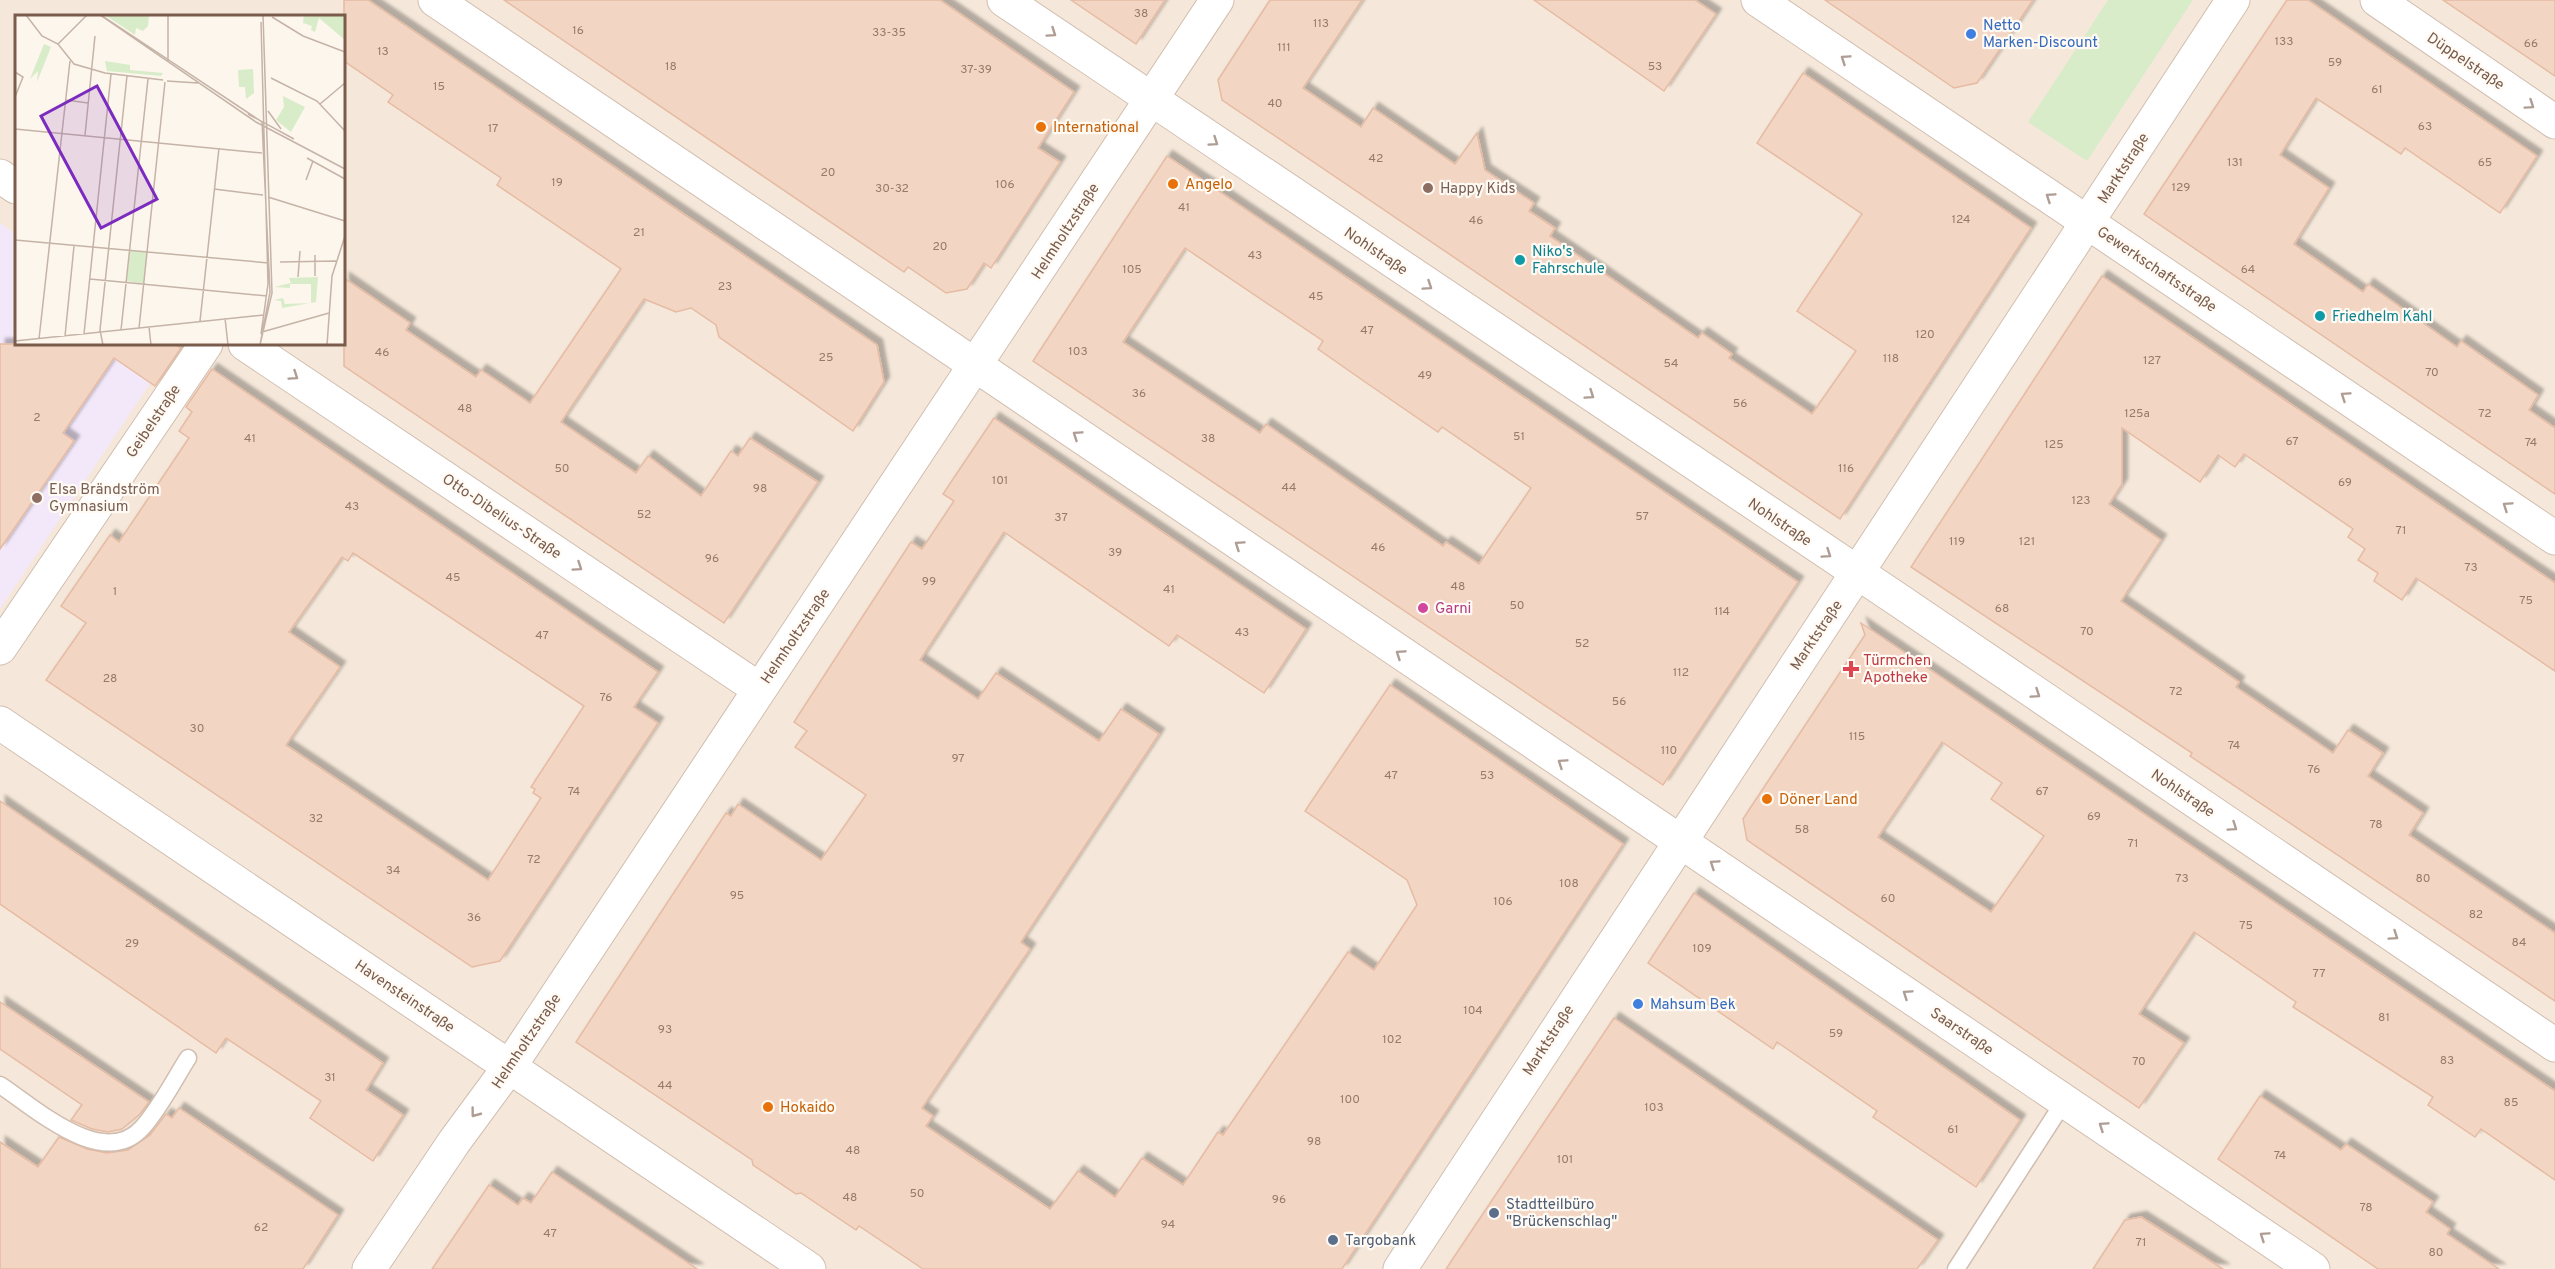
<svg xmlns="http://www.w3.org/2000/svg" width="2555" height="1269" font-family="Overpass,sans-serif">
	<defs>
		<filter id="shadow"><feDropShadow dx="5.5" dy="-5.5" stdDeviation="1.5" flood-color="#0004"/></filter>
	</defs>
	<rect width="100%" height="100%" fill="#fdf6ec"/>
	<path fill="#f5e8da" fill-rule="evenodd" d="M0,0H2555V1269H0ZM16,16H344V344H16Z"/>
	<path fill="#f3e8fa" d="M0,223L16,234V344H176L0,609Z"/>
	<path fill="#d8ecc9" d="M2108,0H2193L2087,161L2028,122Z"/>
	<g fill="#f3d5c3" stroke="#e6bba3" stroke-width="1.5" fill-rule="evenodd" filter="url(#shadow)">
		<path d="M344,0H368L877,345L884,382L853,431L719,337L716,325L691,308L676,312L644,299L561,422L636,473L648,456L701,496L731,451L738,456L750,438L818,482L724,623L344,366V278L410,323L406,330L476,377L481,370L530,403L621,269L497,185L501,178L388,102L393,95L344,61Z"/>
		<path d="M504,0H940L1074,92L1038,148L1060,162L991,268L984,263L967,289L946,293L908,267L904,272Z"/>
		<path d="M1071,0H1165L1136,44Z"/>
		<path d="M1270,0H1362L1303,88L1361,127L1373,108L1455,164L1477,133L1485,170L1534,203L1529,211L1555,228L1550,236L1698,338L1702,333L1732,354L1729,358L1812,414L1856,351L1797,311L1862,214L1757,143L1803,73L2031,228L1840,519L1222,100L1218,80Z"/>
		<path d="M1534,0H1695L1716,14L1664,91Z"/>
		<path d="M1825,0H2033L1977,83L1954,88Z"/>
		<path d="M2287,0H2308L2537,156L2500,213L2405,148L2401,154L2316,98L2280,155L2329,188L2294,244L2363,292L2368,284L2457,347L2461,341L2538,395L2529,410L2555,428V494L2144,214Z"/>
		<path d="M2443,0H2555V76Z"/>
		<path d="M1167,156L1798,582L1663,785L1033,361ZM1185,248L1323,341L1318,349L1368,384L1438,432L1442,427L1531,488L1479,564L1446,542L1443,546L1266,424L1260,433L1123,342Z"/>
		<path d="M2102,276L2555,583V671L2416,578L2402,600L2374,581L2378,573L2358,560L2365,549L2348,537L2353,529L2244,454L2235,467L2218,455L2200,482L2122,428V484L2109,504L2161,540L2121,601L2239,682L2236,687L2333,753L2348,730L2383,753L2368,776L2423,813L2409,835L2555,933V1001L2190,756L2192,753L1911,567Z"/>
		<path d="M0,344H174L181,348L155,386L114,358L63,433L74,441L0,549Z"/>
		<path d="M212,369L658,672L634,707L658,723L500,961L472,967L46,680L86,623L61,606L110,535L119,542L189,438L179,431L192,412L186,407ZM353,553L584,706L531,787L535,789L533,793L541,798L488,880L286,745L340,667L289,632L342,557L348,561Z"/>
		<path d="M994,418L1306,629L1264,693L1177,635L1169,646L1004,532L920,660L978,699L996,673L1099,741L1121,709L1159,734L1021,942L1030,949L922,1108L933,1116L926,1126L1050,1209L1078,1171L1115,1197L1142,1158L1183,1185L1218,1132L1223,1135L1348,952L1374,970L1417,905L1407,880L1305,811L1390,685L1623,844L1342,1269H923L859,1226L856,1230L801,1193L796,1194L753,1165L752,1160L576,1042L726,813L731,816L738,804L821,860L866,795L795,747L807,731L794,722L911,542L922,549L954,501L943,494Z"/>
		<path d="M1861,623L2555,1091V1180L2481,1129L2475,1137L2428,1105L2433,1097L2293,1007L2296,1002L2194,932L2139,1014L2184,1043L2139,1108L1747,840L1743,819L1865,635ZM1942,742L2002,783L1991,799L2044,836L1991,912L1878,837Z"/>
		<path d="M0,801L383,1063L366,1090L403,1115L373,1161L310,1118L321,1101L226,1038L216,1053L0,904Z"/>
		<path d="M1694,893L2020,1120L1976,1187L1873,1117L1877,1111L1777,1042L1773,1049L1648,963Z"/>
		<path d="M0,1002L149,1102L140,1114L122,1129L108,1132L92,1129L71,1120L82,1105L0,1049Z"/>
		<path d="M1614,1018L1938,1240L1917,1269H1446Z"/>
		<path d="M2260,1096L2341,1150L2346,1144L2433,1202L2426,1212L2450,1229L2447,1234L2499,1269H2378L2218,1159Z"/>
		<path d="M179,1108L338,1215L303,1269H0V1142L38,1167L59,1137L87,1149L107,1153L128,1150L150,1135L166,1114L172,1118Z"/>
		<path d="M552,1172L697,1269H432L489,1185L518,1205L523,1198L531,1203Z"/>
		<path d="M2141,1217L2223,1269H2093L2125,1220Z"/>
	</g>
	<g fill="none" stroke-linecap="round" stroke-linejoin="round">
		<defs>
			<g id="lane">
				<path d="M0,1085C34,1107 103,1171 142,1128C160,1108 174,1080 188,1058"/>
				<path d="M1956,1269L2065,1100"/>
			</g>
			<g id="street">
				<path d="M435,0L2313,1269"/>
				<path d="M1004,0L1894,597L2555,1045"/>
				<path d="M1758,0L2555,538"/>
				<path d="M2377,0L2555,122"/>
				<path d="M0,176L16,187"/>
				<path d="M245,344L759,689"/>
				<path d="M0,648L206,344"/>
				<path d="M0,723L809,1269"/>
				<path d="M369,1269L454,1142L510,1066L1217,0"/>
				<path d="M1400,1269C1675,845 1956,424 2233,0"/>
			</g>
		</defs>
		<use href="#lane" stroke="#d1beb0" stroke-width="19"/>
		<use href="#street" stroke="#d1beb0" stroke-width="35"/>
		<use href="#lane" stroke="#fff" stroke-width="16"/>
		<use href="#street" stroke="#fff" stroke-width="33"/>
	</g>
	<defs><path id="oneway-chevron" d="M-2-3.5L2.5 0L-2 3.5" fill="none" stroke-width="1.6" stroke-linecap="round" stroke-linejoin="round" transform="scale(1.5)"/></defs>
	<g stroke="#af9d94">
		<use href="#oneway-chevron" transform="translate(1052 33) rotate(34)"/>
		<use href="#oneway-chevron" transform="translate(1845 59) rotate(-146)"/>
		<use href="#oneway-chevron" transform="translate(2530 105) rotate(34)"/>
		<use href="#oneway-chevron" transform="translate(1214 142) rotate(34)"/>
		<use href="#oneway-chevron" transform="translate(2050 197) rotate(-146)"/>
		<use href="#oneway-chevron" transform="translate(1428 286) rotate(34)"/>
		<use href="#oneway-chevron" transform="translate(294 376) rotate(34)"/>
		<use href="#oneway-chevron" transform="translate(1590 395) rotate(34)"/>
		<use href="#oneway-chevron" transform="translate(2345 396) rotate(-146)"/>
		<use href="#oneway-chevron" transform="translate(1077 435) rotate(-146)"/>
		<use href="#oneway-chevron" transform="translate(2507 506) rotate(-146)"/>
		<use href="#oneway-chevron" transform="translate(1239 545) rotate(-146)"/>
		<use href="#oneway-chevron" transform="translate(1827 554) rotate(34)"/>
		<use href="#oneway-chevron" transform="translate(578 567) rotate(34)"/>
		<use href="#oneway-chevron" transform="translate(1400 654) rotate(-146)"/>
		<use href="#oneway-chevron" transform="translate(2036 694) rotate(34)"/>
		<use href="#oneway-chevron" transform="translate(1562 763) rotate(-146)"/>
		<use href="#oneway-chevron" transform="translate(2233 827) rotate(34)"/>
		<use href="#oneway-chevron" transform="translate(1714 864) rotate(-146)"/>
		<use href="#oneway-chevron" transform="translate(2394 936) rotate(34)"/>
		<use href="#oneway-chevron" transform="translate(1907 994) rotate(-146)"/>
		<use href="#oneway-chevron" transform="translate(475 1113) rotate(127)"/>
		<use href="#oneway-chevron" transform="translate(2103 1126) rotate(-146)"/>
		<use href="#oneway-chevron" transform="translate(2264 1236) rotate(-146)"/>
	</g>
	<g fill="#3f7fe0" stroke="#fffaf3" stroke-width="2">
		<circle cx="1971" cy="34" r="6"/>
		<circle cx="1638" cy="1004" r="6"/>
	</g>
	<g fill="#e8710a" stroke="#fffaf3" stroke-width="2">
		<circle cx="1041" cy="127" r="6"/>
		<circle cx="1173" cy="184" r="6"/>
		<circle cx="1767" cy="799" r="6"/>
		<circle cx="768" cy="1107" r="6"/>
	</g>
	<g fill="#8d6e63" stroke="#fffaf3" stroke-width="2">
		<circle cx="1428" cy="188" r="6"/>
		<circle cx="37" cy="498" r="6"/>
	</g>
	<g fill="#0f9aa8" stroke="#fffaf3" stroke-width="2">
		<circle cx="1520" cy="260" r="6"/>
		<circle cx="2320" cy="316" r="6"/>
	</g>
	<circle fill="#d1479c" stroke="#fffaf3" stroke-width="2" cx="1423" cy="608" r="6"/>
	<path fill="#e0444e" stroke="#fffaf3" stroke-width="2" d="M1848 660h6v6h6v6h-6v6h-6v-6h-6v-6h6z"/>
	<g fill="#5c6f8a" stroke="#fffaf3" stroke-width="2">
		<circle cx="1494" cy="1213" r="6"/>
		<circle cx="1333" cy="1240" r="6"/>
	</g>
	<g text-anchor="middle" stroke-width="4.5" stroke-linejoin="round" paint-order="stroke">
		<g font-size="12" fill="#987a6a">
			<text x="1141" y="17">38</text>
			<text x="1321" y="27">113</text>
			<text x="578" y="34">16</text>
			<text x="889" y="36">33-35</text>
			<text x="2284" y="45">133</text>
			<text x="2531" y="47">66</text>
			<text x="1284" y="51">111</text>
			<text x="383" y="55">13</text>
			<text x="2335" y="66">59</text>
			<text x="671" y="70">18</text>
			<text x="1655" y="70">53</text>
			<text x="976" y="73">37-39</text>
			<text x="439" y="90">15</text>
			<text x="2377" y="93">61</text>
			<text x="1275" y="107">40</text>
			<text x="2425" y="130">63</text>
			<text x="493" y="132">17</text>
			<text x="1376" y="162">42</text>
			<text x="2235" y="166">131</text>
			<text x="2485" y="166">65</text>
			<text x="828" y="176">20</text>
			<text x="557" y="186">19</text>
			<text x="1005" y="188">106</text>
			<text x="2181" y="191">129</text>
			<text x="892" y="192">30-32</text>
			<text x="1184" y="211">41</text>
			<text x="1961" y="223">124</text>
			<text x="1476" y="224">46</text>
			<text x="639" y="236">21</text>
			<text x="940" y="250">20</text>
			<text x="1255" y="259">43</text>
			<text x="1132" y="273">105</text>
			<text x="2248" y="273">64</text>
			<text x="725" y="290">23</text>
			<text x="1316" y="300">45</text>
			<text x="1367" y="334">47</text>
			<text x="1925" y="338">120</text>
			<text x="1078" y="355">103</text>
			<text x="382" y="356">46</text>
			<text x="826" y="361">25</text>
			<text x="1891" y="362">118</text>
			<text x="2152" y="364">127</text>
			<text x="1671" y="367">54</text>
			<text x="2432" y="376">70</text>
			<text x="1425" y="379">49</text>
			<text x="1139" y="397">36</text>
			<text x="1740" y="407">56</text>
			<text x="465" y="412">48</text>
			<text x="2137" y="417">125a</text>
			<text x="2485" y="417">72</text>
			<text x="37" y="421">2</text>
			<text x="1519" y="440">51</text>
			<text x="250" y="442">41</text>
			<text x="1208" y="442">38</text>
			<text x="2292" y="445">67</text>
			<text x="2531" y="446">74</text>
			<text x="2054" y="448">125</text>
			<text x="562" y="472">50</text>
			<text x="1846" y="472">116</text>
			<text x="1000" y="484">101</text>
			<text x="2345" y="486">69</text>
			<text x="1289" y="491">44</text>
			<text x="760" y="492">98</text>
			<text x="2081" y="504">123</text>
			<text x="352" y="510">43</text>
			<text x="644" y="518">52</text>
			<text x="1642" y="520">57</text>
			<text x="1061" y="521">37</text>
			<text x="2401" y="534">71</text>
			<text x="1957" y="545">119</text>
			<text x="2027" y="545">121</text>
			<text x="1378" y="551">46</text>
			<text x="1115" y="556">39</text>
			<text x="712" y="562">96</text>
			<text x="2471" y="571">73</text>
			<text x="453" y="581">45</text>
			<text x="929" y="585">99</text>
			<text x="1458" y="590">48</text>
			<text x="1169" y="593">41</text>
			<text x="115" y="595">1</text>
			<text x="2526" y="604">75</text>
			<text x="1517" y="609">50</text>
			<text x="2002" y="612">68</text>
			<text x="1722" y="615">114</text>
			<text x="2087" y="635">70</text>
			<text x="1242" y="636">43</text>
			<text x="542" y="639">47</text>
			<text x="1582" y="647">52</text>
			<text x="1681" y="676">112</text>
			<text x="110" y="682">28</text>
			<text x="2176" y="695">72</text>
			<text x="606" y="701">76</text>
			<text x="1619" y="705">56</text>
			<text x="197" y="732">30</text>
			<text x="1857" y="740">115</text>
			<text x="2234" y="749">74</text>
			<text x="1669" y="754">110</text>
			<text x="958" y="762">97</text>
			<text x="2314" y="773">76</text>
			<text x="1391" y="779">47</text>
			<text x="1487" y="779">53</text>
			<text x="574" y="795">74</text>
			<text x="2042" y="795">67</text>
			<text x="2094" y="820">69</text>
			<text x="316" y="822">32</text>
			<text x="2376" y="828">78</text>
			<text x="1802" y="833">58</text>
			<text x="2133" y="847">71</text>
			<text x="534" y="863">72</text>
			<text x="393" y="874">34</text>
			<text x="2182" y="882">73</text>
			<text x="2423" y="882">80</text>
			<text x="1569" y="887">108</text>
			<text x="737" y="899">95</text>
			<text x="1888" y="902">60</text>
			<text x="1503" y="905">106</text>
			<text x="2476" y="918">82</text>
			<text x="474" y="921">36</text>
			<text x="2246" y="929">75</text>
			<text x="2519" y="946">84</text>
			<text x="132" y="947">29</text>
			<text x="1702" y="952">109</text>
			<text x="2319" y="977">77</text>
			<text x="1473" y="1014">104</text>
			<text x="2384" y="1021">81</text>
			<text x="665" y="1033">93</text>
			<text x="1836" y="1037">59</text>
			<text x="1392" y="1043">102</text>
			<text x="2447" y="1064">83</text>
			<text x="2139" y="1065">70</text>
			<text x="330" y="1081">31</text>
			<text x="665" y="1089">44</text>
			<text x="1350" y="1103">100</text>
			<text x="2511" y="1106">85</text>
			<text x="1654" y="1111">103</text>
			<text x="1953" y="1133">61</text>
			<text x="1314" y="1145">98</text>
			<text x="853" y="1154">48</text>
			<text x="2280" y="1159">74</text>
			<text x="1565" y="1163">101</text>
			<text x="917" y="1197">50</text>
			<text x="850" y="1201">48</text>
			<text x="1279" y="1203">96</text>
			<text x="2366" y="1211">78</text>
			<text x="1168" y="1228">94</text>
			<text x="261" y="1231">62</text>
			<text x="550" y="1237">47</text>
			<text x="2141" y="1246">71</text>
			<text x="2436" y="1256">80</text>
		</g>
		<g font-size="15" fill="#366cbe" stroke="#fffaf3" text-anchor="start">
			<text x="1983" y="30">Netto<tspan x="1983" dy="17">Marken-Discount</tspan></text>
			<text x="1650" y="1009">Mahsum Bek</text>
		</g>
		<g font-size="15" fill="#7a5c4d" stroke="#fffaf3">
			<text transform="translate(2466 61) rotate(34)" y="5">Düppelstraße</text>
			<text transform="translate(2123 168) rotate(-57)" y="5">Marktstraße</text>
			<text transform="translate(1065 231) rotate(-57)" y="5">Helmholtzstraße</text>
			<text transform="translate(1376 251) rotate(34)" y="5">Nohlstraße</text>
			<text transform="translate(2157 269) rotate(34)" y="5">Gewerkschaftsstraße</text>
			<text transform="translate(153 421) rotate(-56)" y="5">Geibelstraße</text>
			<text transform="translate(502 516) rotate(34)" y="5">Otto-Dibelius-Straße</text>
			<text transform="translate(1780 522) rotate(34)" y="5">Nohlstraße</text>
			<text transform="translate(1816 635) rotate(-56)" y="5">Marktstraße</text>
			<text transform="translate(795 636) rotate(-56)" y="5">Helmholtzstraße</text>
			<text transform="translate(2183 793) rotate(34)" y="5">Nohlstraße</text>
			<text transform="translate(405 996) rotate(34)" y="5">Havensteinstraße</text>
			<text transform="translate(1962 1031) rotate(34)" y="5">Saarstraße</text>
			<text transform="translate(1548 1040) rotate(-57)" y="5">Marktstraße</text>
			<text transform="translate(526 1041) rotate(-56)" y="5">Helmholtzstraße</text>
		</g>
		<g font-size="15" fill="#c56008" stroke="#fffaf3" text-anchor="start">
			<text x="1053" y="132">International</text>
			<text x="1185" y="189">Angelo</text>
			<text x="1779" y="804">Döner Land</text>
			<text x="780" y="1112">Hokaido</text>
		</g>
		<g font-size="15" fill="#785e54" stroke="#fffaf3" text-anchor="start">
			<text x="1440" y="193">Happy Kids</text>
			<text x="49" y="494">Elsa Brändström<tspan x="49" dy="17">Gymnasium</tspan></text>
		</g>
		<g font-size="15" fill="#0d838f" stroke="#fffaf3" text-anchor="start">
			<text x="1532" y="256">Niko's<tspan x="1532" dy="17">Fahrschule</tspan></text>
			<text x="2332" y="321">Friedhelm Kahl</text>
		</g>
		<g font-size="15" fill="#b23c85" stroke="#fffaf3" text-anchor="start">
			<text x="1435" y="613">Garni</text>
		</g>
		<g font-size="15" fill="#be3a42" stroke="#fffaf3" text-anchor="start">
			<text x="1863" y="665">Türmchen<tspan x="1863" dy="17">Apotheke</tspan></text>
		</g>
		<g font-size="15" fill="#4e5e75" stroke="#fffaf3" text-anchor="start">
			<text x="1506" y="1209">Stadtteilbüro<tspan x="1506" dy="17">"Brückenschlag"</tspan></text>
			<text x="1345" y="1245">Targobank</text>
		</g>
	</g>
	<g transform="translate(15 15)">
		<rect width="330" height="330" fill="#fdf6ec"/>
		<path d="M289,0H330V25L304,3L300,17L296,15L297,11L288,8ZM303,262L301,287L267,293L266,286L259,285L268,283L270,289L296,288V269H275V273L259,272L276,268L274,263Z" fill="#d8ecc9"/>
		<path d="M90,0H134L133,11L128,16L121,13L120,20ZM29,29L36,32L22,67L23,56L15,64ZM90,46L115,50V55L148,58L146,61L92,56ZM238,54L239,78L231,84L230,72H224L223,55ZM268,81L290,92L276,117L261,105L269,92ZM115,236L132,237L128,269L112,266Z" fill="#d8ecc9"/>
		<path fill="none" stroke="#c5b3a7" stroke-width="1.5" d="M11,0L27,21L43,29L59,49L90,58L148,65M85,0L241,107L330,154M86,0L247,107L255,277L245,330M257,2L288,21L330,37M246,7L253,269L246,319M43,29L72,0M153,47V0M0,57L8,62L0,82M256,63L302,86L330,116M152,66L183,68M51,85L73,88M305,89L330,68M253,96L266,114M233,99L279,124M0,114L247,138M70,120L80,21M292,143L330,164M291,165L298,146M199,174L248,180M253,182L330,206M0,225L254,248M300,240V261M265,247L321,246M283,262L285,236M75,264L252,281M210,303L213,330M185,306L204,133M134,312L136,330M124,313L150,67M106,315L133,64M247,317L314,298M69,319L96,59M50,321L59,231M24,324L55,46M0,326L249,300M88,330L85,315L112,61M245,330L257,278L248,0M312,330L317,261L330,221"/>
		<path fill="#7b2cbf" fill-opacity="0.15" stroke="#7b2cbf" stroke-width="3" d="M82,71L142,184L86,213L26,101Z"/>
		<rect width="330" height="330" fill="none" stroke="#7a5c4d" stroke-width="3"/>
	</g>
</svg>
